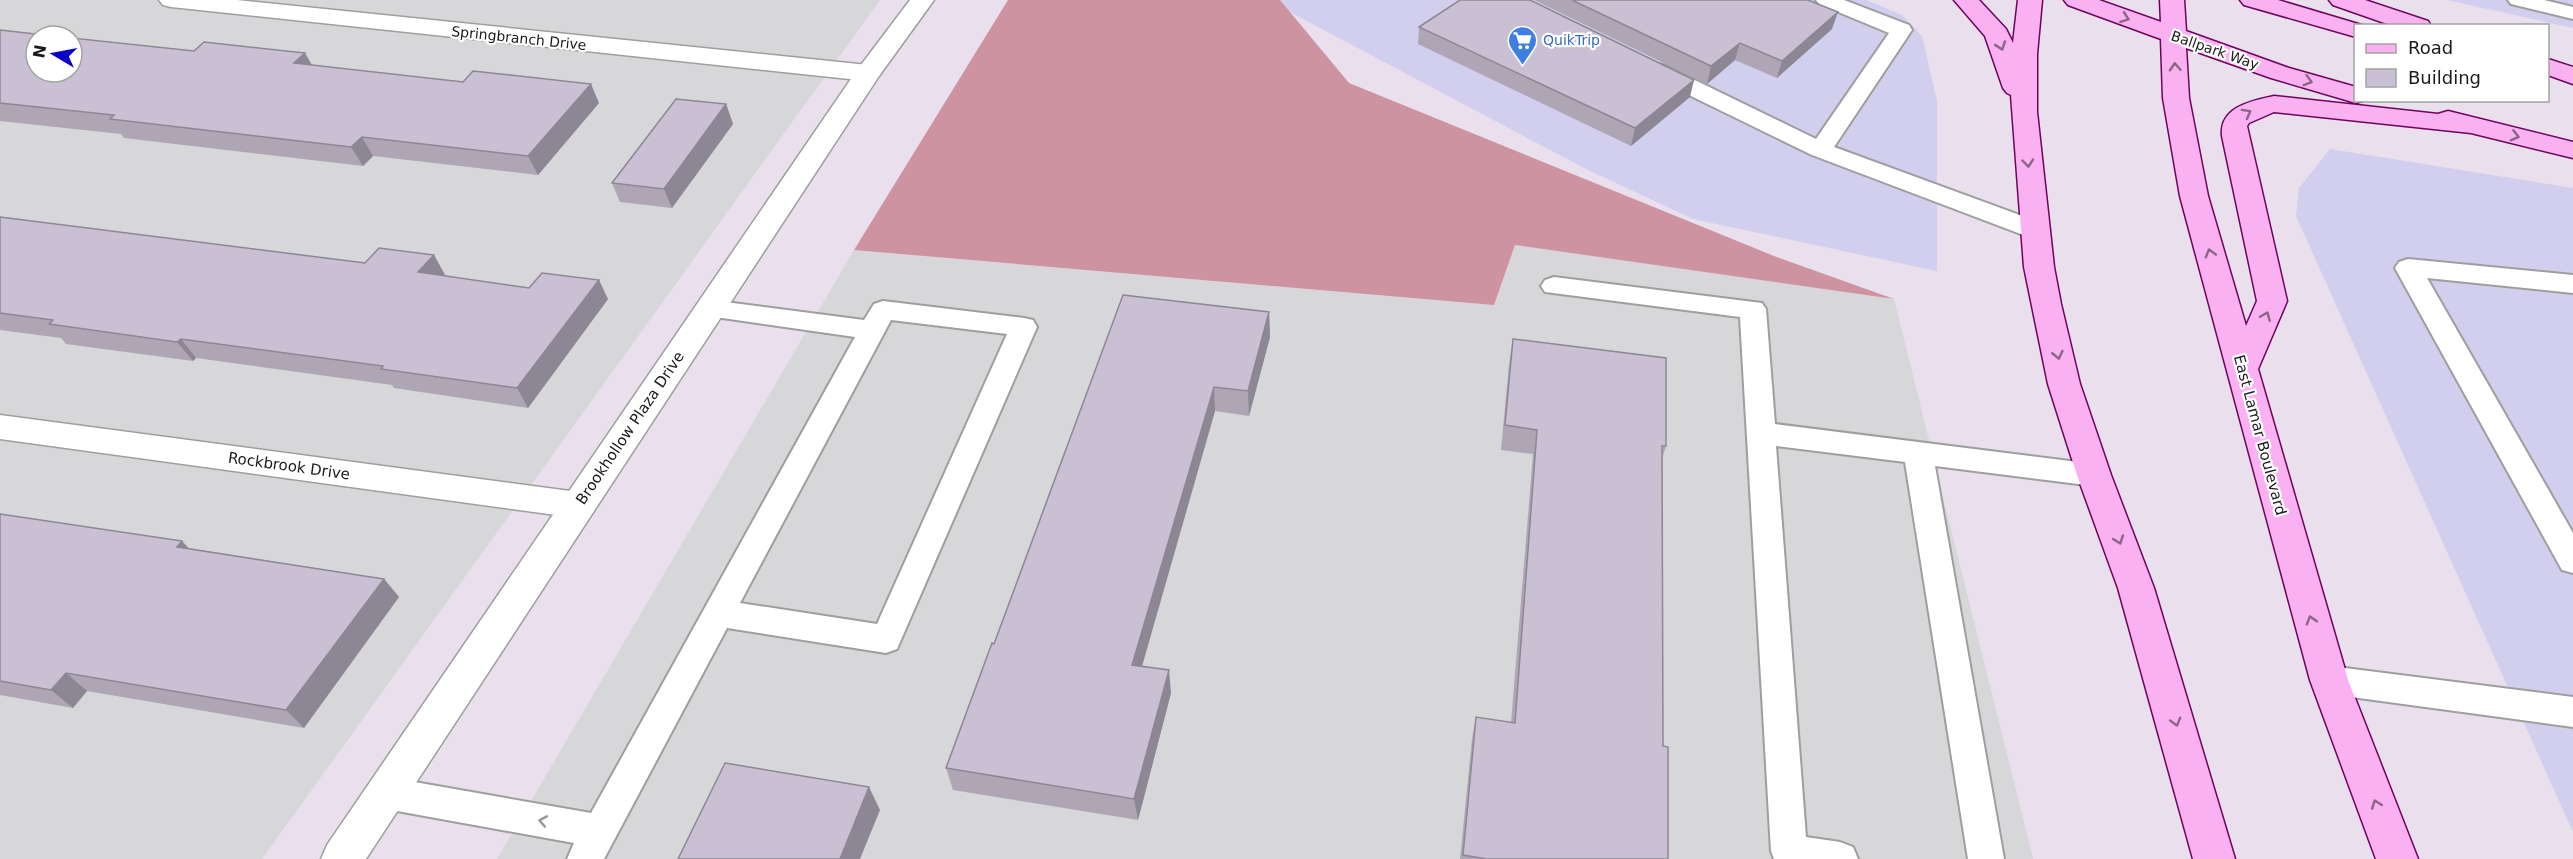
<svg xmlns="http://www.w3.org/2000/svg" width="2573" height="859" font-family="'DejaVu Sans',sans-serif">
	<rect width="100%" height="100%" fill="#e9dfed"/>
	<g fill="#d7d7d9" fill-rule="evenodd">
		<path d="M0,0H880L262,859H0ZM36,36H72V72H36Z"/>
		<path d="M1515,245L1894,299L2033,859H497L854,250L1494,305Z"/>
	</g>
	<g fill="#d1ceee">
		<path d="M1267,0H1866L1902,15L1922,36L1937,101V271L1693,219L1586,169Z"/>
		<path d="M2447,0H2573V28Z"/>
		<path d="M2330,149L2573,188V832L2296,216L2299,188Z"/>
	</g>
	<path fill="#cd93a0" d="M1008,0H1280L1349,83L1774,256L1894,299L1515,245L1494,305L854,250Z"/>
	<g fill="none" stroke-linecap="round" stroke-linejoin="round">
		<defs>
			<g id="service">
				<path d="M1816,0H1844L1909,25L1912,30L1834,147L2044,224L2047,230L2044,236L2035,238L2026,236L1812,155L1650,76L1647,71L1650,66L1658,64L1666,66L1816,139L1889,33L1819,4Z"/>
				<path d="M2508,0H2544L2573,7V19L2511,4Z"/>
				<path d="M2408,259L2573,275V293L2427,278L2573,533V573L2562,570L2395,268L2399,262Z"/>
				<path d="M1554,277L1762,303L1766,309L1775,424L2094,464L2104,467L2109,475L2104,483L2094,486L1935,466L2004,859H1968L1905,462L1776,446L1806,837L1840,842L1853,847L1858,859H1774L1771,851L1740,317L1545,292L1541,286L1545,280Z"/>
				<path d="M710,300L864,320L874,304L883,301L1024,318L1033,320L1037,327L897,649L886,653L727,628L604,859H567L574,843L386,809L374,804L368,793L374,782L386,777L591,813L855,337L701,315L697,309L701,303ZM891,320L1007,334L877,624L740,603Z"/>
				<path d="M2329,666L2573,697V727L2329,694L2317,690L2312,680L2317,670Z"/>
			</g>
			<g id="minor">
				<path d="M159,0H237L868,65L877,68L881,73L877,78L868,81L171,7L163,5Z"/>
				<path d="M0,415L578,492L590,495L595,505L590,515L578,518L0,439Z"/>
			</g>
			<path id="tertiary" d="M910,0H934L879,76L366,859H321L327,845L855,73Z"/>
			<g id="secondary">
				<path d="M1954,0H1979L2006,29L2013,43L2018,0H2042L2037,54V112L2054,267L2061,304L2080,384L2111,475L2154,588L2235,859H2193L2118,588L2077,475L2048,384L2024,267L2011,95L2007,93L2003,88L1985,36Z"/>
				<path d="M2064,0H2099L2161,22L2160,0H2184L2186,31L2289,68L2356,87V100H2365L2356,103L2271,78L2186,48L2189,98L2208,196L2246,326L2257,301L2222,136C2219,107 2251,101 2274,96L2438,114L2448,111L2573,142V158L2471,133L2274,112L2249,123L2247,126L2287,301L2258,369L2348,680L2418,859H2376L2310,680L2180,196L2163,98L2161,39L2068,5Z"/>
				<path d="M2240,0H2278L2365,26H2356V37L2244,5Z"/>
				<path d="M2329,0H2365L2428,21L2431,26H2393L2333,5Z"/>
				<path d="M2548,59L2573,67V84L2548,75Z"/>
			</g>
		</defs>
		<use href="#service" stroke="#9e9e9e" stroke-width="4"/>
		<use href="#minor" stroke="#9e9e9e" stroke-width="3"/>
		<use href="#tertiary" stroke="#9e9e9e" stroke-width="3"/>
		<use href="#secondary" stroke="#6f045c" stroke-width="3"/>
		<use href="#service" fill="#fff" fill-rule="evenodd"/>
		<use href="#minor" fill="#fff" fill-rule="evenodd"/>
		<use href="#tertiary" fill="#fff" fill-rule="evenodd"/>
		<use href="#secondary" fill="#f9b1f1" fill-rule="evenodd"/>
	</g>
	<g fill="#aea5b5">
		<path d="M1534,0H1808L1832,29L1777,78L1735,60L1707,84Z"/>
		<path d="M1419,27L1690,97L1631,146L1418,44Z"/>
		<path d="M0,30L312,65L599,103L538,175L373,156L363,166L124,138L121,134L0,121Z"/>
		<path d="M726,104L733,124L672,208L620,202L612,183Z"/>
		<path d="M0,217L365,263L434,255L445,275L444,276L608,299L528,408L394,388L392,385L196,358L193,361L66,344L61,338L0,330Z"/>
		<path d="M1269,312L1270,337L1249,416L1215,411L1142,666L1171,693L1138,820L953,790L946,768L994,644Z"/>
		<path d="M1513,339L1666,446L1662,459L1663,746L1668,859H1460L1472,739L1476,717L1511,723L1533,454L1501,450L1509,364Z"/>
		<path d="M0,514L189,548L384,579L399,597L304,728L87,691L73,708L0,695Z"/>
	</g>
	<g fill="#8d8694">
		<path d="M1838,12L1832,29L1777,78L1782,61Z"/>
		<path d="M1740,43L1735,60L1707,84L1711,66Z"/>
		<path d="M305,53L316,72L294,63Z"/>
		<path d="M1694,80L1690,97L1631,146L1635,128Z"/>
		<path d="M591,84L599,103L538,175L528,156Z"/>
		<path d="M726,104L733,124L672,208L664,189Z"/>
		<path d="M362,137L373,156L363,166L351,147Z"/>
		<path d="M434,255L445,275L430,292L418,272Z"/>
		<path d="M599,280L608,299L528,408L517,388Z"/>
		<path d="M1269,312L1270,337L1249,416L1248,391Z"/>
		<path d="M181,339L196,358L193,361L177,342Z"/>
		<path d="M1214,387L1215,411L1136,687L1132,665Z"/>
		<path d="M182,541L200,560L177,547Z"/>
		<path d="M384,579L399,597L304,728L286,710Z"/>
		<path d="M1169,670L1171,693L1138,820L1134,799Z"/>
		<path d="M66,673L87,691L73,708L51,690Z"/>
		<path d="M869,787L880,810L860,859H840Z"/>
	</g>
	<g fill="#cac0d3" stroke="#8d8694" stroke-width="1.5">
		<path d="M1460,0H1530L1694,80L1635,128L1419,27Z"/>
		<path d="M1572,0H1808L1838,12L1782,61L1740,43L1711,66Z"/>
		<path d="M0,30L53,36H36V72H72V38L194,51L204,42L305,53L294,63L463,82L473,71L591,84L528,156L362,137L351,147L110,119L114,115L0,103Z"/>
		<path d="M676,99L726,104L664,189L612,183Z"/>
		<path d="M0,217L365,263L379,248L434,255L418,272L529,288L542,273L599,280L517,388L381,369L383,366L181,339L177,342L49,324L53,320L0,313Z"/>
		<path d="M1123,295L1269,312L1248,391L1214,387L1132,665L1169,670L1134,799L946,768L992,643L994,644Z"/>
		<path d="M1513,339L1666,358V446H1662L1663,746L1668,747V859H1487L1463,855L1476,717L1515,723L1537,430L1505,425Z"/>
		<path d="M0,514L182,541L177,547L384,579L286,710L66,673L51,690L0,681Z"/>
		<path d="M725,763L869,787L840,859H678Z"/>
	</g>
	<defs><path id="oneway-chevron" d="M-2-3.5L2.5 0L-2 3.5" fill="none" stroke-width="1.6" stroke-linecap="round" stroke-linejoin="round" transform="scale(1.5)"/></defs>
	<g stroke="#8a6686">
		<use href="#oneway-chevron" transform="translate(2125 18) rotate(20)"/>
		<use href="#oneway-chevron" transform="translate(2001 46) rotate(71)"/>
		<use href="#oneway-chevron" transform="translate(2175 67) rotate(-93)"/>
		<use href="#oneway-chevron" transform="translate(2308 81) rotate(16)"/>
		<use href="#oneway-chevron" transform="translate(2247 113) rotate(-29)"/>
		<use href="#oneway-chevron" transform="translate(2515 136) rotate(14)"/>
		<use href="#oneway-chevron" transform="translate(2028 163) rotate(85)"/>
		<use href="#oneway-chevron" transform="translate(2210 253) rotate(-106)"/>
		<use href="#oneway-chevron" transform="translate(2266 316) rotate(-67)"/>
		<use href="#oneway-chevron" transform="translate(2058 355) rotate(77)"/>
		<use href="#oneway-chevron" transform="translate(2119 540) rotate(70)"/>
		<use href="#oneway-chevron" transform="translate(2311 620) rotate(-107)"/>
		<use href="#oneway-chevron" transform="translate(2176 722) rotate(74)"/>
		<use href="#oneway-chevron" transform="translate(2376 804) rotate(-111)"/>
	</g>
	<use stroke="#989898" href="#oneway-chevron" transform="translate(543 821) rotate(-170)"/>
	<defs>
		<symbol id="supermarket-pin" viewBox="-11 -11 22 30"><path d="M0 17L-7.5 6A9.5 9.5 0 1 1 7.5 6Z" fill="#3f7fe0" stroke="#fff"/><path d="M-6-5.5h2.5l.6 2H6L4.5 2H-2.5L-4.4-4H-6ZM-1.5 3.2a1.3 1.3 0 1 0 .1 0ZM3 3.2a1.3 1.3 0 1 0 .1 0Z" fill="#fff"/></symbol>
	</defs>
	<g fill-rule="evenodd">
		<use href="#supermarket-pin" x="1506" y="24" width="33" height="45"/>
	</g>
	<g text-anchor="middle" stroke-width="4.5" stroke-linejoin="round" paint-order="stroke">
		<g font-size="14" fill="#1a1a1a" stroke="#fff">
			<text transform="translate(519 38) rotate(6)" y="5">Springbranch Drive</text>
			<text transform="translate(2215 50) rotate(19)" y="5">Ballpark Way</text>
		</g>
		<g font-size="14" fill="#366cbe" stroke="#fff" text-anchor="start">
			<text x="1543" y="45">QuikTrip</text>
		</g>
		<g font-size="15" fill="#1a1a1a" stroke="#fff">
			<text transform="translate(630 428) rotate(-56)" y="5">Brookhollow Plaza Drive</text>
			<text transform="translate(2260 435) rotate(75)" y="5">East Lamar Boulevard</text>
			<text transform="translate(289 466) rotate(8)" y="5">Rockbrook Drive</text>
		</g>
	</g>
	<rect x="2354" y="24" width="195" height="78" fill="#ffffff" stroke="#a3a3a3" stroke-width="1.5"/>
	<rect x="2366" y="44" width="30" height="9" fill="#f9b1f1" stroke="#a3a3a3" stroke-width="1.5"/>
	<text x="2408" y="54" font-size="18" fill="#1a1a1a">Road</text>
	<rect x="2366" y="69" width="30" height="18" fill="#cac0d3" stroke="#a3a3a3" stroke-width="1.5"/>
	<text x="2408" y="84" font-size="18" fill="#1a1a1a">Building</text>
	<g transform="translate(54 54) rotate(280)"><circle r="28" fill="#ffffff" stroke="#a3a3a3" stroke-width="1.5"/>
	<path d="M0-4.5L10 22L0 15L-10 22Z" fill="#0d00c5"/>
	<text y="-9" font-size="16" font-weight="bold" text-anchor="middle" fill="#1a1a1a">N</text>
	</g>
</svg>
